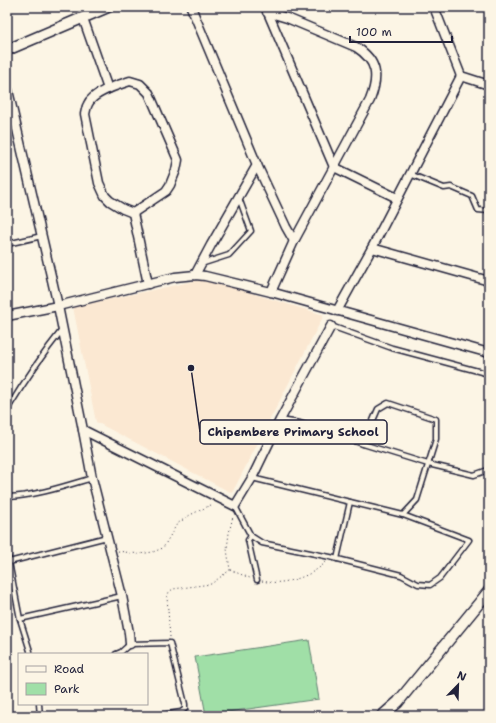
<svg xmlns="http://www.w3.org/2000/svg" width="496" height="723" font-family="'Shantell Sans',sans-serif">
	<rect width="100%" height="100%" fill="#fcf5e5"/>
	<filter id="ink" filterUnits="userSpaceOnUse"><feTurbulence type="fractalNoise" baseFrequency=".025" numOctaves="2"/><feDisplacementMap in="SourceGraphic" scale="8" xChannelSelector="R" yChannelSelector="G"/><feConvolveMatrix kernelMatrix="1 2 1 2 8 2 1 2 1" color-interpolation-filters="sRGB"/></filter>
	<g filter="url(#ink)">
		<path fill="#fbe8d2" d="M204,279L324,315L232,493L96,422L73,307Z"/>
		<path fill="#a0dfa7" stroke="#618071" d="M309,640L319,699L206,715L195,657Z"/>
		<g fill="none" stroke-linecap="round" stroke-linejoin="round">
			<defs>
				<g id="service">
					<path d="M410,174L444,188L451,187L472,196L478,210L489,211"/>
					<path d="M7,244L42,236"/>
					<path d="M201,264L229,255L251,231L239,198"/>
					<path d="M331,326L392,348L489,374"/>
					<path d="M7,410C24,382 42,355 62,330"/>
					<path d="M280,420L300,423L363,444L428,464L474,475L488,470L489,468"/>
					<path d="M363,444L378,409L388,403L436,419V439L417,500L403,515"/>
					<path d="M7,497C35,496 65,486 92,478"/>
					<path d="M235,506L251,536L262,543L330,557L401,575L418,584L430,585L440,578L469,540L403,515L252,478"/>
					<path d="M251,536L248,540L257,580"/>
					<path d="M7,552L20,619L30,651V654"/>
					<path d="M337,559L350,502"/>
					<path d="M9,562L107,537"/>
					<path d="M20,619L122,596"/>
					<path d="M116,654L121,652L130,644L170,643L185,704V709L181,712L156,716"/>
					<path d="M39,704L40,716"/>
				</g>
				<g id="minor">
					<path d="M191,7L257,165L286,227L294,241"/>
					<path d="M434,7L461,76L489,85"/>
					<path d="M266,8L334,167L397,198"/>
					<path d="M267,12L287,18L356,47C378,61 379,77 370,100L294,241L271,292"/>
					<path d="M83,18L108,89"/>
					<path d="M130,81L140,84L149,93L178,160L176,170L170,185L166,191L133,213L123,209L110,201L105,196L99,183L85,114C86,111 86,107 88,104C93,92 118,85 130,81Z"/>
					<path d="M7,86L58,306L83,430L92,478L122,596L129,633L130,644"/>
					<path d="M133,213L148,284"/>
					<path d="M372,248L489,281"/>
					<path d="M195,275L211,245L257,165"/>
					<path d="M337,311L372,248L461,76"/>
					<path d="M7,316L58,306L175,277L195,275L205,276L271,292L489,353"/>
					<path d="M83,430L235,506L252,478L280,420L331,326"/>
				</g>
				<g id="tertiary">
					<path d="M7,50L108,7"/>
					<path d="M382,716L398,702L489,591"/>
				</g>
			</defs>
			<use href="#service" stroke="#22223b" stroke-width="7"/>
			<use href="#minor" stroke="#22223b" stroke-width="11"/>
			<use href="#tertiary" stroke="#22223b" stroke-width="13"/>
			<g stroke="#22223b" stroke-width="1" stroke-dasharray="1 3" stroke-linecap="butt">
				<path d="M118,551L139,554L153,552L163,548L177,524L190,515L213,504"/>
				<path d="M230,570L250,578"/>
				<path d="M262,581C283,586 311,577 326,562"/>
				<path d="M170,637L167,597L169,592L173,589L211,584L230,570L227,549L229,533L233,516"/>
			</g>
			<use href="#service" stroke="#fcf5e5" stroke-width="4"/>
			<use href="#minor" stroke="#fcf5e5" stroke-width="8"/>
			<use href="#tertiary" stroke="#fcf5e5" stroke-width="10"/>
		</g>
	</g>
	<path fill="none" stroke="#22223b" stroke-width="1.5" d="M191 368L200 432"/>
	<circle fill="#22223b" stroke="#fcf5e5" stroke-width="1.5" cx="191" cy="368" r="4"/>
	<rect fill="#fcf5e5" stroke="#22223b" stroke-width="1.5" x="200" y="420" width="187" height="24" rx="4"/>
	<g font-size="12" text-anchor="middle" font-weight="bold" fill="#22223b">
		<text x="293" y="436">Chipembere Primary School</text>
	</g>
	<rect width="496" height="723" fill="none" stroke="#fcf5e5" stroke-width="24"/>
	<rect x="12" y="12" width="472" height="699" fill="none" stroke="#22223b" stroke-width="1.5" filter="url(#ink)"/>
	<rect x="18" y="653" width="130" height="52" fill="#fcf5e5" stroke="#a5a1a1"/>
	<rect x="26" y="666" width="20" height="6" fill="#fcf5e5" stroke="#a5a1a1"/>
	<text x="54" y="673" font-size="12" fill="#22223b">Road</text>
	<rect x="26" y="683" width="20" height="12" fill="#a0dfa7" stroke="#a5a1a1"/>
	<text x="54" y="693" font-size="12" fill="#22223b">Park</text>
	<g transform="translate(458 685) rotate(23)" stroke="#fcf5e5" stroke-width="3" paint-order="stroke">
	<path d="M0-3L7 15L0 10L-7 15Z" fill="#22223b"/>
	<text y="-6" font-size="11" font-weight="bold" text-anchor="middle" fill="#22223b">N</text>
	</g>
	<path d="M350 36v6h102v-6" fill="none" stroke="#22223b" stroke-width="2"/>
	<text x="356" y="36" font-size="12" fill="#22223b" stroke="#fcf5e5" stroke-width="3" paint-order="stroke">100 m</text>
</svg>
